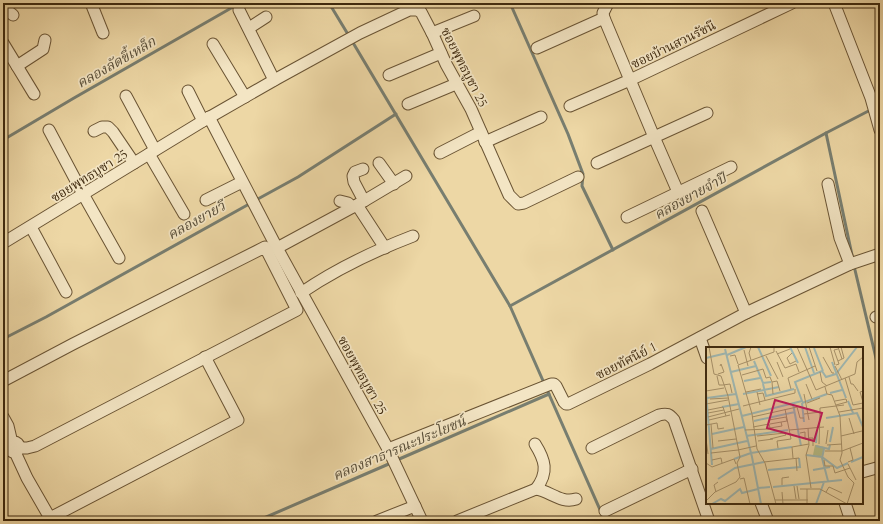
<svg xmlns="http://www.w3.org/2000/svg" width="883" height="524" font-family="Cardo,'Noto Serif Thai',serif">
	<rect width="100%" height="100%" fill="#edd7a5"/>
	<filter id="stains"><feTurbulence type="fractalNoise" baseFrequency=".005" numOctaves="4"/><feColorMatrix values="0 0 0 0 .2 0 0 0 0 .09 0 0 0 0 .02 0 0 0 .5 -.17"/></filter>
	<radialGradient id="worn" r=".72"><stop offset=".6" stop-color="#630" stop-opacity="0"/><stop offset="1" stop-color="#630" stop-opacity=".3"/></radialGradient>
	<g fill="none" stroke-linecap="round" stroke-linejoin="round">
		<g stroke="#787e70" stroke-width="3">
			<path d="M329,3L349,36"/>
			<path d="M510,3L568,134L583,174L582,186L613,250"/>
			<path d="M352,41L510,306L605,521"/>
			<path d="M826,133L852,255"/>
			<path d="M3,140L74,98L240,3"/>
			<path d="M256,200L298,177L396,114"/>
			<path d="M855,270L880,375"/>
			<path d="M510,306L826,133L880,105"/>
			<path d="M3,339L46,317L251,203"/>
			<path d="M397,460L549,394"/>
			<path d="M257,521L391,463"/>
		</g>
		<defs>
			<g id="minor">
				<path d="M91,3L103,33"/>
				<path d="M608,3L603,13L604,18L654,137L678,192"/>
				<path d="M834,3L871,98L880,130"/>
				<path d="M3,7L13,15"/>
				<path d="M239,10L274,80"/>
				<path d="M249,28L266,17"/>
				<path d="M432,33L474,16"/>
				<path d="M3,43L34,94"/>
				<path d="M213,44L245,97"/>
				<path d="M537,48L604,18"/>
				<path d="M17,66L43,49L45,40"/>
				<path d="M389,75L441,53"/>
				<path d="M188,91L203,121"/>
				<path d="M126,96L155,150"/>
				<path d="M408,104L456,84"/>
				<path d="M570,106L630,80L792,3"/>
				<path d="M209,117L277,248L388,449L422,521"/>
				<path d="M49,130L83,194L119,258"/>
				<path d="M94,131L102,127H108L113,132L134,163"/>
				<path d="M485,142L541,117"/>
				<path d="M440,153L481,132"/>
				<path d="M149,154L184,214"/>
				<path d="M379,163L394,184"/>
				<path d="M597,163L707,113"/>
				<path d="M363,169L355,172L353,176L354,182L364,201"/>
				<path d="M828,184L840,238L850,264"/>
				<path d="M206,200L242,182"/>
				<path d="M340,201L348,203L352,207"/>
				<path d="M357,205L385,248"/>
				<path d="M702,211L746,313"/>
				<path d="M627,217L731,167"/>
				<path d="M31,227L66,292"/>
				<path d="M3,243L203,121L278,78L360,33L409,10H417L421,12L433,35L446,64L471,109L509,195L518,204L524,203L578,177"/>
				<path d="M277,248L364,201L406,176"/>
				<path d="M301,293C336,269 374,251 413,236"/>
				<path d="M876,317L880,316"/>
				<path d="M700,338L707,358"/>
				<path d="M3,381L73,344L265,247L297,310L35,446L27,448H19"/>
				<path d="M3,417L8,426L12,443"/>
				<circle cx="14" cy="447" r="5"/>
				<path d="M535,444C545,460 549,472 536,489"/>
				<path d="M592,448L659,415C667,413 669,414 674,420L709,521"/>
				<path d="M388,449L551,384H554L556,386L564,402L566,404H568L650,364L746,313L850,264L880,254"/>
				<path d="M15,452L27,478L50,518L238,420L205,357"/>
				<path d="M862,472L880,467"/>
				<path d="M761,503L768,521"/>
				<path d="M845,503L851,521"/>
				<path d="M605,511L692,469"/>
				<path d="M377,521L415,506"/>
				<path d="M457,521L536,489C550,491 561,504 576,499"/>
			</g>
		</defs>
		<use href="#minor" stroke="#6a5434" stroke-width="13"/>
		<use href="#minor" stroke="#f3e5c4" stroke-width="11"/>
	</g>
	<g text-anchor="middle" stroke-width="3.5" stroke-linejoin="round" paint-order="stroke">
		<g font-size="13" fill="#3e290e" stroke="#f3e5c4">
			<text transform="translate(673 44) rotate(-26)" y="5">ซอยบ้านสวนรัชนี</text>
			<text transform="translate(465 67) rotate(63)" y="5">ซอยพุทธบูชา 25</text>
			<text transform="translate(89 175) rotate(-32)" y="5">ซอยพุทธบูชา 25</text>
			<text transform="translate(626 360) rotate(-27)" y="5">ซอยทัศนีย์ 1</text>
			<text transform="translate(363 375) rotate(61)" y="5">ซอยพุทธบูชา 25</text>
		</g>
		<g font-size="14" font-style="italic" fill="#564c37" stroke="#f3e5c4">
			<text transform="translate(116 62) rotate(-30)" y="5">คลองลัดขี้เหล็ก</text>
			<text transform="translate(690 196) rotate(-29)" y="5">คลองยายจำปี</text>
			<text transform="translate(196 220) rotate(-29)" y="5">คลองยายวี</text>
			<text transform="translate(399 448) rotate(-23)" y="5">คลองสาธารณะประโยชน์</text>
		</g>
	</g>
	<g transform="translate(706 347)">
		<rect width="157" height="157" fill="#edd7a5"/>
		<path d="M109,98L119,100L115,110L107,108Z" fill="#b7be87"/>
		<path fill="none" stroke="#9eb7b2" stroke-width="2" d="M52,0L65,29M84,0L92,16M99,0L108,26M108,1L117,24M19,2L46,110L55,157M21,8L40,0M0,11L21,6M48,14L57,36L65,35M126,15L140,51M25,25L50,19M130,27L151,0M38,34L54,31M57,37L60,49L88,42M0,45L6,118M124,46L136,43M37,47L73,40M1,51L30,47M142,54L147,66M96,56L121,47M96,56L98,75M87,57L95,99M16,60L33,57M36,69L96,54L89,35L116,24L120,30L130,27M120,71L151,66L157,80M48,74L89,65M6,87L38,80M40,89L82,83M124,95L127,80M110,96L111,83M110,99L123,102L124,98M5,102L41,94M118,102L116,111L122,134M45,106L86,100M100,108L116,110L131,121L142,116M28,112L45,106M145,115L157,110M62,123L94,120L93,111M107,123L124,120M12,132L29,121L58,115M67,140L136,133M52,141L64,140M6,157L15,152L19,154L34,142L36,146L52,142M110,157L118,135"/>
		<path fill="none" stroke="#a79169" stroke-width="1" d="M45,0L43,6L45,13M68,0V5L32,18L46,67L51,102L59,116L70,157M91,0L110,43L149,27L151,15L157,10M103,0L111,24M124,0L129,18M132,0L136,12M38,3L42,19M70,4L79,21L90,17L93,25M86,6L81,11L84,17L90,14M71,7L84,2M24,9L29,8L32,17M60,9L72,32M117,10L126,26H128M132,14L138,11L135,0M71,15L77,30M130,18L133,17L128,3L132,2M129,19L136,33M114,25L116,35L121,39M12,27L18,25L15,17L14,19M36,28L57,22L60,31L64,30L66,35M11,29L13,38H17M143,30L145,37H147L152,44M139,31L147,58L157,56M100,37L106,52M17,38L24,37L26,46M119,40L121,47L126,48L134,69L136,106L134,113L142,130L148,136L141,157M85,42L82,31L109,19M0,44L18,41M157,44L154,45L157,55M40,45L55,42M51,45L54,58M51,47L57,46L59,53M67,47L66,35L71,34L74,44M98,47L103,73M4,52L22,51M129,54L140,52L141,55L130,58M101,56L114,51M0,57L22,53M37,59L89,46V42M2,63L17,60L20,69M114,65V61L138,58M133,65L157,61M2,66L18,63M98,67L114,65M2,70L33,62M46,70L91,60L94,71H98M143,71L148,87M3,73L24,68M63,76V73L80,70L81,74L64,77M5,77L7,101M63,77L64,81L76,79L75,75M0,78L11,76L12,82L18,81M47,80L63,77M102,81L103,98L100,108L105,141M39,83L63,82M83,83L118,80M94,86L99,85V92H102M51,89L79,86L80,88M135,89L156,84M102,91H107V99M0,92L2,107M64,92L80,88M12,94L30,92M52,94L67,92M113,97L114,65M120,97L122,83M121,98L136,97M72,101L71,94L85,92L79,62M32,103L50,99M119,104H136M136,104L157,96M5,106L32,103M87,111L86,100L103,97M90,111L91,124M6,113L15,111L16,116M118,113L119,119H127L129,126L144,121M58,115L93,111M142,115L147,113L144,101M0,116L6,120L28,112L30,117M142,117L150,133M34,132L38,131L44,157M76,138V131L83,130M88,139L90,152M91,139L93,152M94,142H114L141,157M10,145L8,138L12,135M76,145L77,157M120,145L123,140L136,146M69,153H102M0,154L9,145L30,135L34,130L31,116L34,110L22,49L15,29L8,27L3,0M101,157V142"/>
		<path fill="#c2185b" fill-opacity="0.15" stroke="#c2185b" stroke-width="2" d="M69,53L116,66L108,94L61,81Z"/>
		<rect width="157" height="157" fill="none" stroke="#3e290e" stroke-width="2"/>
	</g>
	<rect width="883" height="524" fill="none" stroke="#edd7a5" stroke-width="16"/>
	<rect x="4" y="4" width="875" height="516" fill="none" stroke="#3e290e" stroke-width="2"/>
	<rect x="8" y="8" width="867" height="508" fill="none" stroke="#3e290e"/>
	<rect width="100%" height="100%" filter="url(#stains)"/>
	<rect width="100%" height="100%" fill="url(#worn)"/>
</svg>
